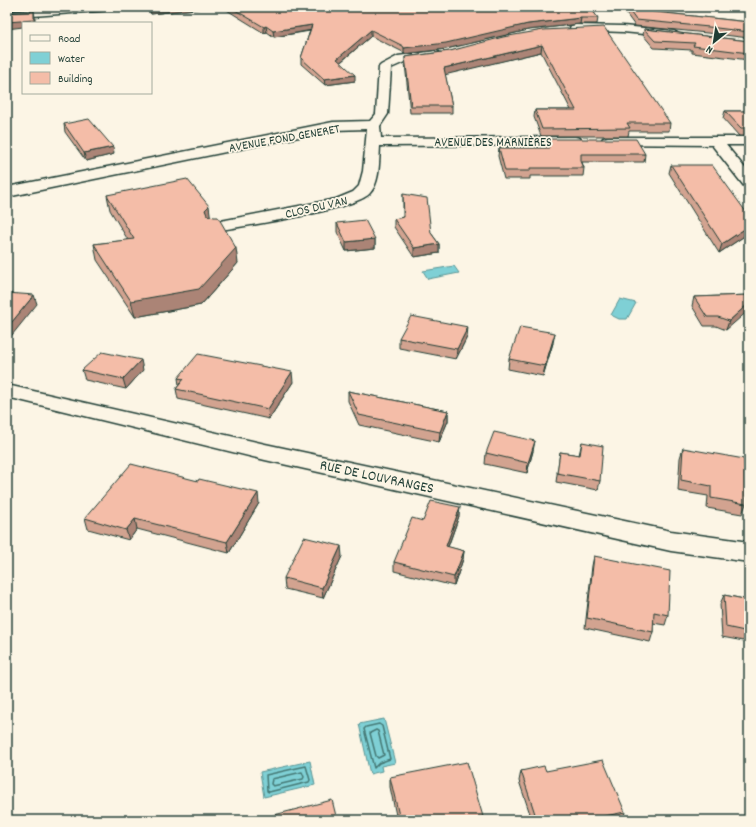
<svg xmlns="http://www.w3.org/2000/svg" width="756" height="827" font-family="Dekko,sans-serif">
	<rect width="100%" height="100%" fill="#fcf5e5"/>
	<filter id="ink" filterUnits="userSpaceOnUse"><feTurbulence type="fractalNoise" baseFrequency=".025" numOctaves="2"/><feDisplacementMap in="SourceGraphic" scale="8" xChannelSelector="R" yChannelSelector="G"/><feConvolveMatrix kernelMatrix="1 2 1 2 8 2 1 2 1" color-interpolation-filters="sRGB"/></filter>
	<g filter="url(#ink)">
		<g fill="#7fd0d5" stroke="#599595">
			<path d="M454,266L459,273L428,279L423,271Z"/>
			<path d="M620,299L636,303L627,319H619L611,315Z"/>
			<path d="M384,719L395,763L381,766L382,771L370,774L359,724Z"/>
			<path d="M310,761L315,785L264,797L260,772Z"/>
		</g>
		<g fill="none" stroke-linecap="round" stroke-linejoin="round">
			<g stroke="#457874" stroke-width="1.5">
				<path d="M379,724L382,726L390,759L379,763L374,768L364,729L366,727Z"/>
				<path d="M376,730L378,731L384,755L378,758L376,756L370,733Z"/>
				<path d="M306,766L310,780L309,782L269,792L267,791L266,775Z"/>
				<path d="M302,772L304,777L303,779L273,786L271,784L272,779Z"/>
			</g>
			<defs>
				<g id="minor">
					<path d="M575,25L623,26L674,31L679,34L674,37L623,32L571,30L570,28L571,26Z"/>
					<path d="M435,51L439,52L440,54L439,56L409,60L391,68L388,114L380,126L381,138L575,137L580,138L582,141L580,144L575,145L380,146C379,161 380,182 370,193C356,210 243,226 216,231L210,229L208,226L210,223L336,199L353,192L359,186L363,171L367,129L333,130L7,197V187L333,122L370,121L376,114L379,67L381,65L398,56Z"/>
					<path d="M608,137H749V145H726L749,173V187L744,186L712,145L603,144L601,141L603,138Z"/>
					<path d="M7,385L265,444L671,531L749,542V562L671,551L265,460L7,397Z"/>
				</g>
				<path id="tertiary" d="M74,7H117L112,10L7,18V12Z"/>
			</defs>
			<use href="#minor" stroke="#1f3d34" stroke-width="3"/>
			<use href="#tertiary" stroke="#1f3d34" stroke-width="3"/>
			<use href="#minor" fill="#fcf5e5" fill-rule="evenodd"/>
			<use href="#tertiary" fill="#fcf5e5" fill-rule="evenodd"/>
		</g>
		<g fill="#d2a390" stroke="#1f3d34">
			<path d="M147,7H213L151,14Z"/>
			<path d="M222,7H590L598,18L597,24H580L528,30L446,49L404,54L403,52L371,36L341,62L355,81L325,85L301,64V58L310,31L274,37L267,32L264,33Z"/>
			<path d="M628,9L749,22V38L707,33L635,26L627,15Z"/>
			<path d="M644,29L749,41V60L692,53V50L654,48L643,35Z"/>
			<path d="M543,30L670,123L669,131H629L628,136H541L534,117L535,110H571L541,52L445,74L452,106V113H410L405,63V57L450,51Z"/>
			<path d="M725,111H749V136H739L723,118Z"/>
			<path d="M64,124L114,154L86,161L65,132Z"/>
			<path d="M546,139L645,154L644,162H582L584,168L583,176H530V179H504L498,156L499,148H546L545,147Z"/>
			<path d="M671,165L749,216V233L719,253L669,173Z"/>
			<path d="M403,194L439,244V253L414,257L394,227V219L403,217Z"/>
			<path d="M107,195L210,216L238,263L201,305L135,317L97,260L94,244L128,240L110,210Z"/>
			<path d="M337,223L375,239V248L346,251L337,232Z"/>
			<path d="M749,295L726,330L716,326H704L692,306L694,297Z"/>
			<path d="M467,337L456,359L399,348V338Z"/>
			<path d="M553,343L543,376L508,369L509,359Z"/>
			<path d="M82,370H143L126,389L85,380Z"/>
			<path d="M178,378L293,382L269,419L178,399L176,389L179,385Z"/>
			<path d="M348,391L448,411V421L439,442L359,425L348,401Z"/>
			<path d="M582,442L600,481L598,490L556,482L560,452L579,455Z"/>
			<path d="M683,448L746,504L742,514L707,508L708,496L678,491L680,458Z"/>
			<path d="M533,451L527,473L485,464L486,453Z"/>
			<path d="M259,503L229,553L137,529L129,540L88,529L85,518Z"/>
			<path d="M459,516L448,547L464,551L463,559L454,586L394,571V562L423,521Z"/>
			<path d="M342,556L323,598L285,589L284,578Z"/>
			<path d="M594,556L668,615L665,625L653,623V632L650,642L585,628L592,566Z"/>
			<path d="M724,595L749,600V642L722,637L720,604Z"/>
			<path d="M521,771H546L625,812L623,820H532L519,781Z"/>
			<path d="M390,777L484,820H397L390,787Z"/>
		</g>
		<g fill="#ab8476" stroke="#1f3d34">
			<path d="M7,7H35V8L7,10Z"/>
			<path d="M164,7H213L151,14L150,9Z"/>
			<path d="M34,11L35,17V23H23V27L7,29V22Z"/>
			<path d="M581,18L580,24L528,30L446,49L404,54V48L528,24Z"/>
			<path d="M312,25V30L274,37L273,31Z"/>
			<path d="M266,26L267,32L264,33V27Z"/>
			<path d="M371,30V36L337,65V59Z"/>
			<path d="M542,45L541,52L444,75V68Z"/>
			<path d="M355,75V81L325,85L324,79Z"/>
			<path d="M113,147L114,154L86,161L84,153Z"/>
			<path d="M209,206L211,221L207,225L205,210Z"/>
			<path d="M749,226V233L719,253L722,244Z"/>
			<path d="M375,239V248L346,251V242Z"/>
			<path d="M439,244V253L414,257V248Z"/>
			<path d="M236,248L238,263L201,305L135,317L131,301Z"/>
			<path d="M34,295L37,304L8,340L7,337V328Z"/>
			<path d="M749,303V310L726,330L729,321Z"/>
			<path d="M468,327L467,337L456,359L457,349Z"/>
			<path d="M555,333L553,343L543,376L545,366Z"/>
			<path d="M141,360L143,370L126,389L123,379Z"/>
			<path d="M292,372L293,382L269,419L268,409Z"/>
			<path d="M448,411V421L439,442L440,432Z"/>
			<path d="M535,441L533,451L527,473L528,463Z"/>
			<path d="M258,493L259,503L229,553L227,542Z"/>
			<path d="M460,507L459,516L445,555L446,546Z"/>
			<path d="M135,519L137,529L129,540L126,530Z"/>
			<path d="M341,546L342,556L323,598L322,588Z"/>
			<path d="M464,551L463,559L454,586V577Z"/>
		</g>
		<g fill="#f4bda8" stroke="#1f3d34">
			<path d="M149,7H164L150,9Z"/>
			<path d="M230,7H590L598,18H581L528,24L446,43L404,48L403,46L371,30L337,59L355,75L324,79L301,58L312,25L273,31L266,26L264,27Z"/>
			<path d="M628,9L749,22V32L709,27L636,20Z"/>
			<path d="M34,11V20L7,22V13Z"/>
			<path d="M604,27L670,123H627L630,128L542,129L535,110H576L542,45L444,68L452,106H411L405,57L450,51L503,37L543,30Z"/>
			<path d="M644,29L749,41V53L693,46L695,43L655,41Z"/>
			<path d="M725,111H749V128H741Z"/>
			<path d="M89,119L113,147L84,153L64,124Z"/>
			<path d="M546,139H636L645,154H581V161L584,168H530V171H505L499,148H549Z"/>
			<path d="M671,165H712L749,216V226L722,244Z"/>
			<path d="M187,179L209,206L205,210L207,215L214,217H218L236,248L199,289L131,301L94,244L134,239L107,195Z"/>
			<path d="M403,194L427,198L431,233L439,244L414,248L394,219L404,217Z"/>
			<path d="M365,220L375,239L346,242L337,223Z"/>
			<path d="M7,293L34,295L7,328Z"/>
			<path d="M749,295V303L729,321L718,317H707L694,297Z"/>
			<path d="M411,316L468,327L457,349L399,338Z"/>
			<path d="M520,327L555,333L545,366L509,359Z"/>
			<path d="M102,352L141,360L123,379L82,370Z"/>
			<path d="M198,354L292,372L268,409L176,389L184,379L178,378Z"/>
			<path d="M348,391L448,411L440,432L359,415Z"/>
			<path d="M494,432L535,441L528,463L486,453Z"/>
			<path d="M582,442L603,446L600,481L557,473L560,452L580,455Z"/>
			<path d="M683,448L744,459L746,504L711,498V486L681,480Z"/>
			<path d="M131,464L198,481L199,479L258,493L227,542L135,519L126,530L85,518Z"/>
			<path d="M431,501L460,507L446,546L464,551L454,577L394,562L412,518L423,521Z"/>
			<path d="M304,537L341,546L322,588L284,578Z"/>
			<path d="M594,556L670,571L668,615L654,612L653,632L587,618Z"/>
			<path d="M724,595L749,600V632L726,627Z"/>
			<path d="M603,760L625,812L585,820H537L521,771L544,766L546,771Z"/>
			<path d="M467,762L484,820H400L390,777Z"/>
			<path d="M332,800L337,820H255Z"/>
		</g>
	</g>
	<g text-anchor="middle" stroke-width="3.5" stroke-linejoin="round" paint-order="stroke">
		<g font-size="13" fill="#1f3d34" stroke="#fcf5e5">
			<text transform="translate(284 137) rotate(-10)" y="5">AVENUE FOND GENERET</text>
			<text x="493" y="146">AVENUE DES MARNIÈRES</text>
			<text transform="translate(316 206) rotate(-13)" y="5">CLOS DU VAN</text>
		</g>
		<g font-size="15" fill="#1f3d34" stroke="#fcf5e5">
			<text transform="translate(377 476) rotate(12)" y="5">RUE DE LOUVRANGES</text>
		</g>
	</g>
	<rect width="756" height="827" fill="none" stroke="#fcf5e5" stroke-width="24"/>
	<rect x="12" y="12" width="732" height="803" fill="none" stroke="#1f3d34" stroke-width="1.5" filter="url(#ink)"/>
	<rect x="22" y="22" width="130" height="72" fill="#fcf5e5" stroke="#a4ab9e"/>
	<rect x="30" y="35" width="20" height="6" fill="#fcf5e5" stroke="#a4ab9e"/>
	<text x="58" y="42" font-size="12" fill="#1f3d34">Road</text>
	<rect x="30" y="52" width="20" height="12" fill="#7fd0d5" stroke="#a4ab9e"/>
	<text x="58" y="62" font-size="12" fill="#1f3d34">Water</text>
	<rect x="30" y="72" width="20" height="12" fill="#f4bda8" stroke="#a4ab9e"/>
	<text x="58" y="82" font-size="12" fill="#1f3d34">Building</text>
	<g transform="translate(714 42) rotate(210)" stroke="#fcf5e5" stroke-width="3" paint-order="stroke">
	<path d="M0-3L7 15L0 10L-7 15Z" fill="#1f3d34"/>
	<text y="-6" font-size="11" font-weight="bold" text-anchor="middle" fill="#1f3d34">N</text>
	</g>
</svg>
